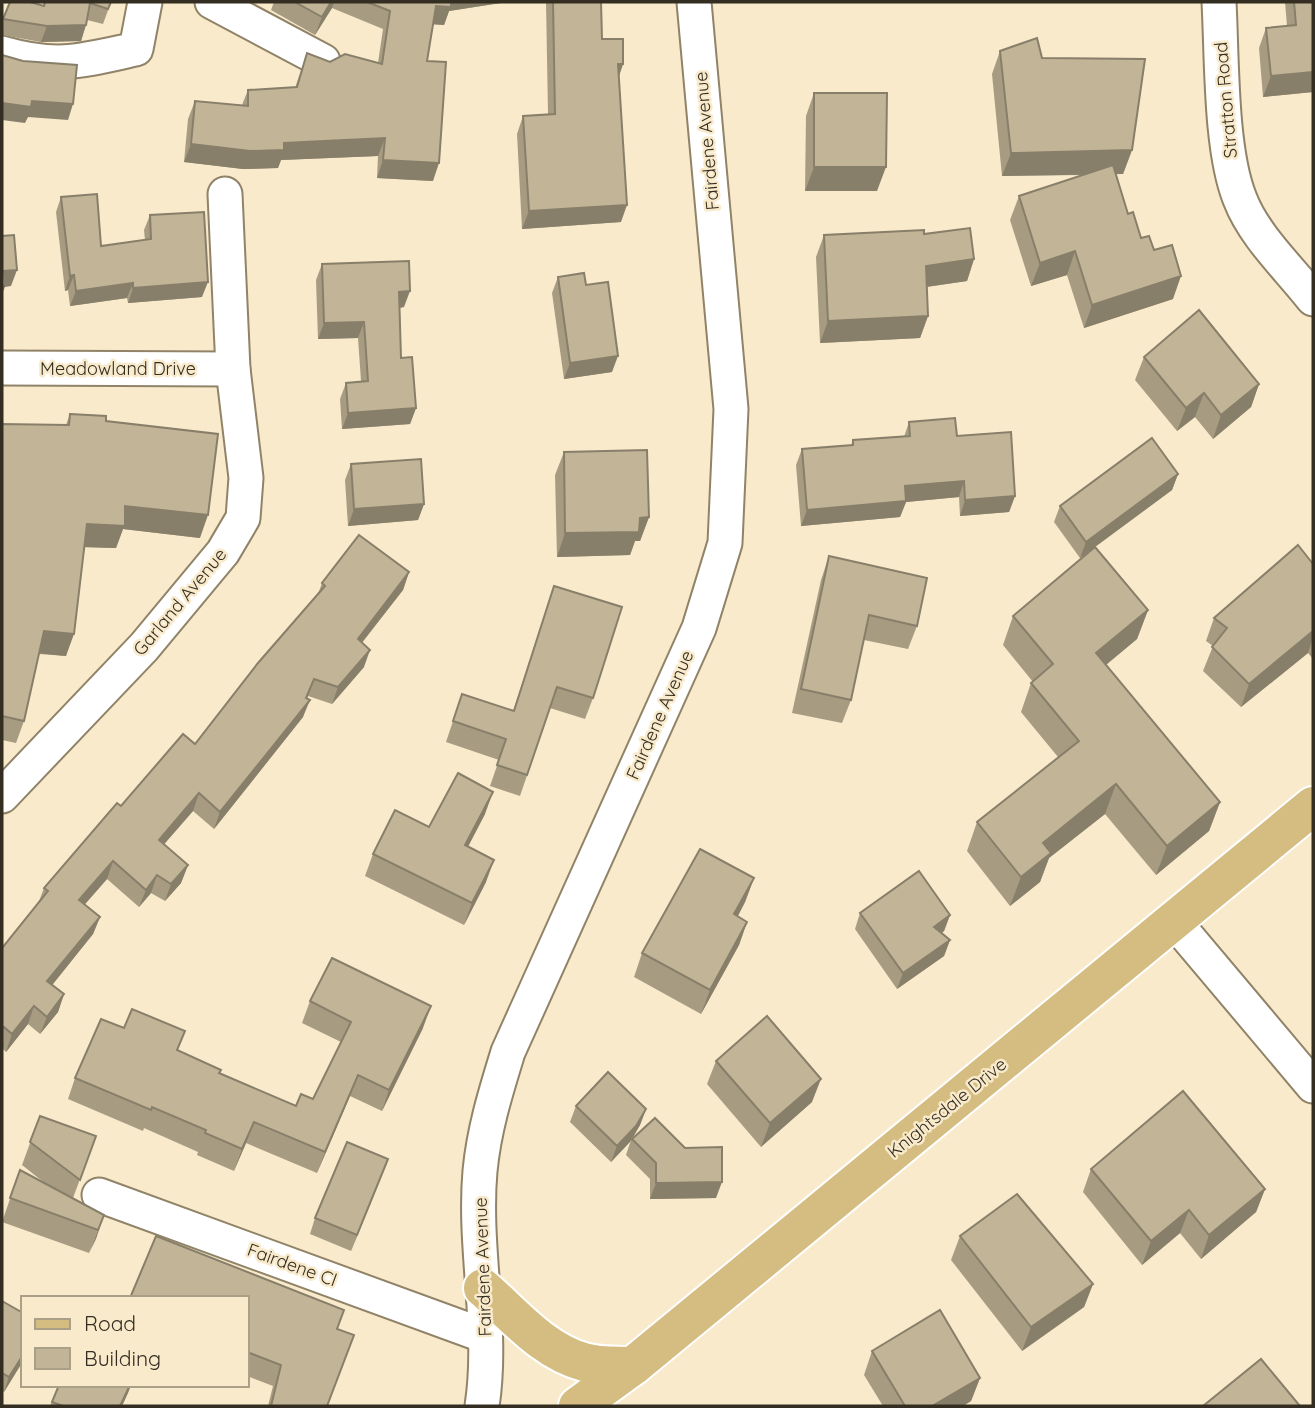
<svg xmlns="http://www.w3.org/2000/svg" width="1315" height="1408" font-family="Quicksand,sans-serif">
	<rect width="100%" height="100%" fill="#f8eacb"/>
	<g fill="none" stroke-linecap="round" stroke-linejoin="round">
		<defs>
			<g id="minor">
				<path d="M212,2L323,61"/>
				<path d="M1219,2C1222,57 1220,150 1240,199C1254,236 1289,268 1313,299"/>
				<path d="M2,53C58,69 81,61 136,49L145,2"/>
				<path d="M2,368L233,369"/>
				<path d="M2,796L144,647L223,552L243,518L246,478L233,369L225,194"/>
				<path d="M1174,921L1313,1086"/>
				<path d="M99,1195L485,1336"/>
				<path d="M482,1406C494,1329 473,1249 480,1171C484,1129 496,1091 508,1052L699,628L725,543L731,409L694,2"/>
			</g>
			<g id="major">
				<path d="M483,1288C514,1315 543,1351 584,1362C599,1367 618,1365 633,1366"/>
				<path d="M578,1406L633,1366L1313,806"/>
			</g>
		</defs>
		<use href="#minor" stroke="#908368" stroke-width="37"/>
		<use href="#major" stroke="#fff" stroke-width="42"/>
		<use href="#minor" stroke="#fff" stroke-width="33"/>
		<use href="#major" stroke="#d5bd81" stroke-width="38"/>
	</g>
	<g fill="#a79c82">
		<path d="M10,2L43,6L44,2H111L103,24L87,20L81,41L41,42L2,35V23Z"/>
		<path d="M274,2H507L449,11L444,25L433,24L427,61L433,181L377,178L378,156L281,160L278,168L243,169L184,162L188,119L195,101L242,105L248,90L295,88L307,53L330,62L378,63L383,29L332,8L315,35L271,10Z"/>
		<path d="M546,2H601L602,39L623,64L619,76L621,222L522,229L517,134L523,116L548,114Z"/>
		<path d="M1285,2H1313V92L1263,97L1259,48L1266,28L1287,26Z"/>
		<path d="M1000,51L1132,150L1123,174H1116L1128,214L1141,238L1154,250L1173,299L1084,328L1067,275L1031,286L1010,220L1019,196L1084,175L1002,176L992,74Z"/>
		<path d="M814,93L877,191H805L806,116Z"/>
		<path d="M61,197L101,246L145,240L144,230L150,215L202,297L128,303L127,298L70,306L68,290L65,291L56,212Z"/>
		<path d="M924,234L974,259L967,281L927,287L928,316L920,338L820,343L816,257L824,235Z"/>
		<path d="M322,264L404,307L400,308L401,358L416,408L410,424L342,429L340,399L346,383L361,381L358,338L318,339L316,280Z"/>
		<path d="M558,277L586,285L612,372L564,379L552,293Z"/>
		<path d="M1144,357L1259,384L1251,407L1213,439L1195,417L1177,431L1135,380Z"/>
		<path d="M70,414L106,421L200,538L123,529L116,548L84,547L66,656L39,654L24,721L16,743L2,740V424L66,425Z"/>
		<path d="M909,422L957,436L1015,496L1009,512L960,516L959,497L906,502L900,517L801,526L796,465L802,449L851,445L853,440L904,437Z"/>
		<path d="M564,452L649,517L640,541H635L630,555L557,557L555,475Z"/>
		<path d="M351,464L424,504L418,520L348,526L345,480Z"/>
		<path d="M1178,474L1172,490L1080,558L1054,522L1060,506Z"/>
		<path d="M829,556L917,626L908,649L864,640L851,700L842,723L792,713L821,580Z"/>
		<path d="M1313,564V659L1308,653L1241,707L1203,671L1213,646L1206,641L1214,618Z"/>
		<path d="M409,572L403,590L362,643L364,667L332,704L308,696L303,717L214,829L193,811L164,844L188,865L181,883L165,901L151,893L139,907L107,879L84,905L100,917L93,934L52,985L64,994L58,1012L40,1034L28,1024L6,1052L2,1048V945L3,947L38,904L44,888L121,806L195,744L318,594L322,583Z"/>
		<path d="M554,586L593,698L585,719L550,708L520,796L490,786L499,760L446,742L462,694L513,711Z"/>
		<path d="M1148,610L1137,639L1106,665L1220,802L1209,831L1156,875L1105,814L1049,858L1040,882L1010,906L967,851L977,822L1058,757L1021,712L1031,683L1033,682L1003,645L1013,616Z"/>
		<path d="M485,814L468,847L486,882L464,925L365,876L373,854L429,827Z"/>
		<path d="M754,878L745,902L738,916L747,922L739,945L701,1014L634,977L642,953Z"/>
		<path d="M860,913L950,915L944,931L942,933L950,940L944,956L897,989L855,929Z"/>
		<path d="M310,1001L423,1028L382,1111L350,1096L317,1173L246,1143L234,1171L197,1155L198,1152L144,1128L143,1131L68,1099L75,1078L177,1050L219,1073L296,1106L313,1099L341,1042L302,1023Z"/>
		<path d="M716,1061L812,1102L761,1147L707,1084Z"/>
		<path d="M576,1106L646,1109L640,1125L632,1139L716,1198L650,1199V1179L626,1155L631,1140L611,1162L570,1122Z"/>
		<path d="M40,1116L96,1136L73,1198L104,1215L89,1253L2,1222L20,1170L46,1184L22,1165Z"/>
		<path d="M1091,1169L1265,1189L1256,1212L1201,1259L1180,1233L1142,1265L1083,1192Z"/>
		<path d="M382,1175L351,1251L310,1234L315,1218Z"/>
		<path d="M960,1236L1093,1284L1084,1307L1022,1351L951,1260Z"/>
		<path d="M247,1298L337,1329L327,1406H268L273,1386L247,1376Z"/>
		<path d="M2,1302L23,1313V1361L4,1392L2,1391Z"/>
		<path d="M872,1351L980,1378L971,1401L963,1406H883L864,1375Z"/>
		<path d="M59,1385H131L122,1406H50Z"/>
	</g>
	<g fill="#887f6a">
		<path d="M331,2H334L332,8L315,35L322,17Z"/>
		<path d="M449,2H507L449,11L444,25L429,24L436,6Z"/>
		<path d="M86,25L81,41L41,42L47,26Z"/>
		<path d="M618,64H623L617,82Z"/>
		<path d="M1313,72V92L1263,97L1271,76Z"/>
		<path d="M32,101L73,104L68,120L28,117L25,123L2,120V103Z"/>
		<path d="M385,138L378,156L281,160L278,168L243,169L184,162L191,144L284,143Z"/>
		<path d="M1132,150L1123,174L1002,176L1011,153Z"/>
		<path d="M383,160L439,163L433,181L377,178Z"/>
		<path d="M814,167H886L877,191H805Z"/>
		<path d="M627,205L621,222L522,229L529,211Z"/>
		<path d="M1075,251L1067,275L1031,286L1040,263Z"/>
		<path d="M974,259L967,281L918,288L926,266Z"/>
		<path d="M17,270L11,286L5,287L2,294V277L4,271Z"/>
		<path d="M74,275L68,290L65,291L70,276Z"/>
		<path d="M1181,276L1173,299L1084,328L1092,305Z"/>
		<path d="M208,282L202,297L128,303L133,288Z"/>
		<path d="M133,283L127,298L70,306L76,291Z"/>
		<path d="M410,291L404,307L394,308L399,292Z"/>
		<path d="M928,316L920,338L820,343L828,321Z"/>
		<path d="M364,322L358,338L318,339L324,323Z"/>
		<path d="M618,356L612,372L564,379L570,363Z"/>
		<path d="M1259,384L1251,407L1213,439L1221,415Z"/>
		<path d="M1204,393L1195,417L1177,431L1186,408Z"/>
		<path d="M416,408L410,424L342,429L348,413Z"/>
		<path d="M1178,474L1172,490L1080,558L1086,542Z"/>
		<path d="M964,481L959,497L906,502L900,517L801,526L807,510L905,486Z"/>
		<path d="M1015,496L1009,512L960,516L965,500Z"/>
		<path d="M424,504L418,520L348,526L354,509Z"/>
		<path d="M125,506L208,515L200,538L123,529L116,548L79,547L87,524Z"/>
		<path d="M649,517L640,541H635L630,555L557,557L565,533L640,518Z"/>
		<path d="M409,572L403,590L351,656L358,639Z"/>
		<path d="M1148,610L1137,639L1085,682L1096,653Z"/>
		<path d="M44,631L74,634L66,656L36,653Z"/>
		<path d="M1313,631V637L1308,653L1241,707L1249,684Z"/>
		<path d="M370,650L364,667L332,704L338,687Z"/>
		<path d="M314,679L302,710L310,700L303,717L214,829L220,812Z"/>
		<path d="M1116,784L1105,814L1049,858L1040,882L1010,906L1021,877L1043,843Z"/>
		<path d="M493,792L485,814L457,867L465,845Z"/>
		<path d="M199,793L193,811L153,857L159,840Z"/>
		<path d="M1220,802L1209,831L1156,875L1167,846Z"/>
		<path d="M494,860L486,882L464,925L472,903Z"/>
		<path d="M113,861L107,879L73,918L79,900Z"/>
		<path d="M188,865L181,883L165,901L171,884Z"/>
		<path d="M157,875L151,893L139,907L146,890Z"/>
		<path d="M754,878L745,902L726,938L734,914Z"/>
		<path d="M950,915L944,931L928,943L934,927Z"/>
		<path d="M100,917L93,934L41,999L47,981Z"/>
		<path d="M747,922L739,945L701,1014L710,990Z"/>
		<path d="M950,940L944,956L897,989L903,973Z"/>
		<path d="M64,994L58,1012L40,1034L47,1017Z"/>
		<path d="M34,1006L28,1024L6,1052L12,1034Z"/>
		<path d="M431,1006L423,1028L382,1111L389,1090Z"/>
		<path d="M358,1075L350,1096L317,1173L325,1152Z"/>
		<path d="M821,1079L812,1102L761,1147L770,1123Z"/>
		<path d="M646,1109L640,1125L630,1142L611,1162L617,1146Z"/>
		<path d="M254,1122L246,1143L234,1171L242,1149Z"/>
		<path d="M388,1159L382,1175L351,1251L357,1235Z"/>
		<path d="M722,1182L716,1198L650,1199L656,1183Z"/>
		<path d="M1265,1189L1256,1212L1201,1259L1209,1235Z"/>
		<path d="M1189,1210L1180,1233L1142,1265L1151,1241Z"/>
		<path d="M104,1215L96,1239L89,1253L98,1230Z"/>
		<path d="M1093,1284L1084,1307L1022,1351L1031,1327Z"/>
		<path d="M23,1355V1361L4,1392L9,1377Z"/>
		<path d="M980,1378L971,1401L963,1406H932Z"/>
		<path d="M130,1385H131L128,1393L122,1406H120Z"/>
	</g>
	<g fill="#c2b597" stroke="#887f6a" stroke-width="2">
		<path d="M10,2H30L44,6L45,2H111L108,9L90,3L86,25L47,26L3,19Z"/>
		<path d="M295,2H331L322,17Z"/>
		<path d="M367,2H451V7L436,6L427,61L446,62L439,163L383,160L385,138L284,143V150L250,151L191,144L195,101L248,106V90L297,87L307,53L330,62L345,54L382,64L390,11Z"/>
		<path d="M553,2H601L602,39H623V64H618L627,205L529,211L523,116L555,114Z"/>
		<path d="M1294,2H1313V72L1271,76L1266,28L1296,25Z"/>
		<path d="M1037,38L1042,58L1145,59L1132,150L1011,153L1000,51Z"/>
		<path d="M2,55L23,61L77,65L73,104L32,101L31,107L2,103Z"/>
		<path d="M814,93H887L886,167H814Z"/>
		<path d="M1113,165L1128,214L1133,212L1141,238L1149,236L1154,250L1172,245L1181,276L1092,305L1075,251L1040,263L1019,196Z"/>
		<path d="M97,194L101,246L151,239L150,215L204,212L208,282L133,288V283L76,291L74,275L70,276L61,197Z"/>
		<path d="M970,228L974,259L926,266L928,316L828,321L824,235L924,230V234Z"/>
		<path d="M14,235L17,270L4,271L5,285H2V236Z"/>
		<path d="M409,261L410,291L399,292L401,358L412,357L416,408L348,413L346,383L368,381L364,322L324,323L322,264Z"/>
		<path d="M584,273L586,285L608,282L618,356L570,363L558,277Z"/>
		<path d="M1199,310L1259,384L1221,415L1204,393L1186,408L1144,357Z"/>
		<path d="M70,414L106,416V421L218,434L208,515L125,506V526L87,524L74,634L44,631L24,721L2,716V424L69,425Z"/>
		<path d="M955,418L957,436L1011,432L1015,496L965,500L964,481L905,486L906,501L807,510L802,449L853,445V440L910,436L909,422Z"/>
		<path d="M1152,438L1178,474L1086,542L1060,506Z"/>
		<path d="M647,450L649,517L640,518L639,532L565,533L564,452Z"/>
		<path d="M421,459L424,504L354,509L351,464Z"/>
		<path d="M359,535L409,572L358,639L370,650L338,687L314,679L306,698L310,700L220,812L199,793L159,840L188,865L171,884L157,875L146,890L113,861L79,900L100,917L47,981L64,994L47,1017L34,1006L12,1034L4,1027L2,1030V945L3,947L48,891L44,888L117,803L121,806L183,734L195,744L258,663L325,586L322,583Z"/>
		<path d="M1298,545L1313,564V631L1249,684L1212,647L1227,628L1214,618Z"/>
		<path d="M1095,547L1148,610L1096,653L1220,802L1167,846L1116,784L1043,843L1051,853L1021,877L977,822L1079,741L1031,683L1053,664L1013,616Z"/>
		<path d="M829,556L927,578L917,626L869,615L851,700L801,689Z"/>
		<path d="M554,586L622,607L593,698L557,687L527,775L497,765L506,739L453,721L462,694L514,711Z"/>
		<path d="M458,773L493,792L465,845L494,860L472,903L373,854L395,810L429,827Z"/>
		<path d="M700,849L754,878L734,914L747,922L710,990L642,953Z"/>
		<path d="M919,871L950,915L934,927L950,940L903,973L860,913Z"/>
		<path d="M332,958L431,1006L389,1090L358,1075L325,1152L254,1122L242,1149L205,1133L206,1130L152,1107L151,1110L75,1078L101,1019L124,1028L132,1009L185,1031L177,1050L221,1070L219,1073L296,1106L301,1094L313,1099L351,1022L310,1001Z"/>
		<path d="M767,1016L821,1079L770,1123L716,1061Z"/>
		<path d="M608,1072L646,1109L636,1126L617,1146L576,1106Z"/>
		<path d="M1183,1091L1265,1189L1209,1235L1189,1210L1151,1241L1091,1169Z"/>
		<path d="M40,1116L96,1136L80,1180L30,1142Z"/>
		<path d="M655,1118L685,1148L722,1147V1182L656,1183V1163L632,1139Z"/>
		<path d="M347,1142L388,1159L357,1235L315,1218Z"/>
		<path d="M20,1170L104,1215L98,1230L10,1198Z"/>
		<path d="M1017,1194L1093,1284L1031,1327L960,1236Z"/>
		<path d="M156,1236L344,1310L337,1329L354,1335L327,1406H271L281,1365L247,1352V1298H130Z"/>
		<path d="M2,1301L23,1313V1355L9,1377L2,1373Z"/>
		<path d="M940,1310L980,1378L932,1406H905L872,1351Z"/>
		<path d="M1261,1359L1300,1406H1203Z"/>
		<path d="M59,1385H130L120,1406H63L52,1402Z"/>
	</g>
	<g text-anchor="middle" stroke-width="5" stroke-linejoin="round" paint-order="stroke">
		<g font-size="18" fill="#342e22" stroke="#f8eacb">
			<text transform="translate(1226 100) rotate(-95)" y="6">Stratton Road</text>
			<text transform="translate(707 141) rotate(-95)" y="6">Fairdene Avenue</text>
			<text x="118" y="375">Meadowland Drive</text>
			<text transform="translate(180 602) rotate(-50)" y="6">Garland Avenue</text>
			<text transform="translate(660 715) rotate(-66)" y="6">Fairdene Avenue</text>
			<text transform="translate(947 1108) rotate(-39)" y="6">Knightsdale Drive</text>
			<text transform="translate(292 1265) rotate(20)" y="6">Fairdene Cl</text>
			<text transform="translate(483 1267) rotate(-92)" y="6">Fairdene Avenue</text>
		</g>
	</g>
	<rect width="1315" height="1408" fill="none" stroke="#342e22" stroke-width="7"/>
	<rect x="21" y="1296" width="228" height="91" fill="#f8eacb" stroke="#aa9f87" stroke-width="2"/>
	<rect x="35" y="1319" width="35" height="10" fill="#d5bd81" stroke="#aa9f87" stroke-width="2"/>
	<text x="84" y="1331" font-size="21" fill="#342e22">Road</text>
	<rect x="35" y="1348" width="35" height="21" fill="#c2b597" stroke="#aa9f87" stroke-width="2"/>
	<text x="84" y="1366" font-size="21" fill="#342e22">Building</text>
</svg>
